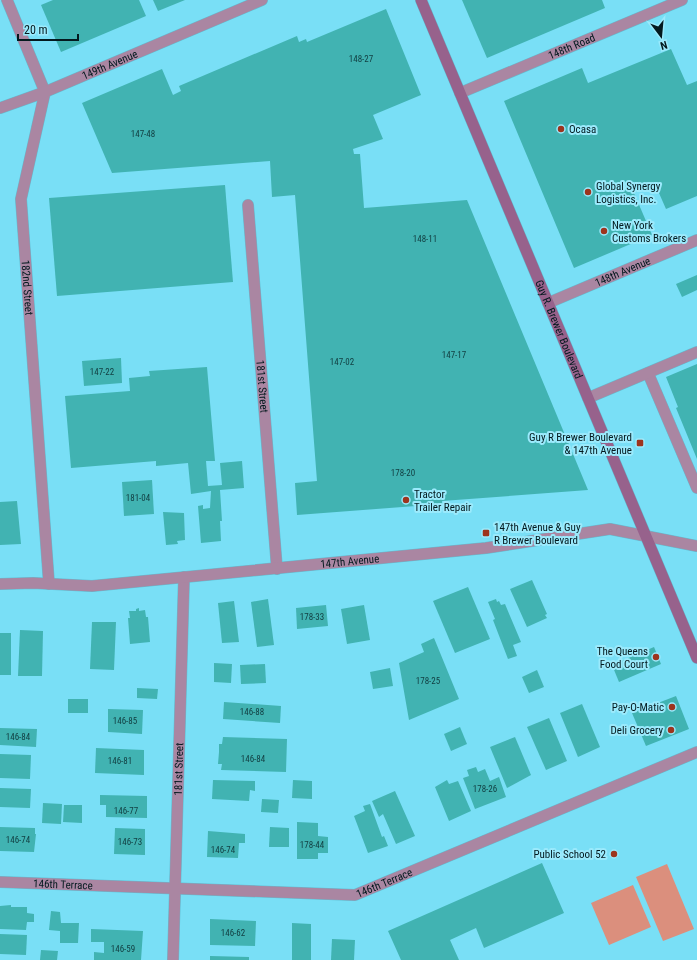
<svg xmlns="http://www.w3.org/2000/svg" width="697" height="960" font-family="'Roboto Condensed',sans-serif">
	<rect width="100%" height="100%" fill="#79dff6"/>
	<g fill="#db8f7d">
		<path d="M667,864L694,929L663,941L636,877Z"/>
		<path d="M633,885L651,927L609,945L591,903Z"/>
	</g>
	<g fill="#41b3b2">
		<path d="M53,0H139L146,16L61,52L41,5Z"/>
		<path d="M153,0H185L158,11Z"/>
		<path d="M462,0H602L605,8L487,58Z"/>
		<path d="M386,9L421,95L373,115L383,139L353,149L354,154H360L364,208L467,200L588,490L442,501V504L297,515L295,483L317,481L295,195L272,197L270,161L112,173L82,103L162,69L173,95L181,91L179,86L297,36L299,42L306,39L307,42Z"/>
		<path d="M671,49L687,85L697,81V196L666,209L655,184L634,193L652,235L574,268L504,101L582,68L588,83Z"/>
		<path d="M225,185L233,282L57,296L49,198Z"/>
		<path d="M697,275V290L682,297L676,284Z"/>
		<path d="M121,358L122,383L84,386L82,361Z"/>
		<path d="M697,364V459L676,408L678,407L666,377Z"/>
		<path d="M207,367L215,461H206L208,486L222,485L220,463L242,461L244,488L220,490L222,521H220L221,541L201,543L198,506L203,505V509L210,508L211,491L191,494L188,463L156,466V461L71,468L65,396L130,391L129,378L150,376L149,371Z"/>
		<path d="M152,480L154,514L124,516L122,482Z"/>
		<path d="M17,501L21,544L0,545V502Z"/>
		<path d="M163,512L184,513L185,540L177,541L178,544L166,545Z"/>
		<path d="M532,580L547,614L545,615L547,618L527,627L510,589Z"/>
		<path d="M468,587L490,639L455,653L433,601Z"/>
		<path d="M268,599L274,645L257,647L251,602Z"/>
		<path d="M496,599L497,602L499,601L501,605L505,604L521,642L513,645L517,656L508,659L493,620L495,619L488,602Z"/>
		<path d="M234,601L239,642L222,643L218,603Z"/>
		<path d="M326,605L328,626L297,629L296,608Z"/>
		<path d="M364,605L370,640L347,644L341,609Z"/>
		<path d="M139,608V611L145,610L146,617H148L150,642L130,644L128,618H130L129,611H136V609Z"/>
		<path d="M92,622H116L114,670L90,669Z"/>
		<path d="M20,630L43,631L42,676H18Z"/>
		<rect x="0" y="633" width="11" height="42"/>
		<path d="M434,638L459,699L409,720L399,663L424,652L421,644Z"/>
		<path d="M654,647L661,664L619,682L612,665Z"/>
		<path d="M214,663L232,664L231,683L214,682Z"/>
		<path d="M265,664L266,683L241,684L240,665Z"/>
		<path d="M390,668L393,686L373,689L370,672Z"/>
		<path d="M537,670L544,687L529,693L522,677Z"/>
		<path d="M137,688L158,689L157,699L137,698Z"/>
		<path d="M676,696L689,729L646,746L632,713Z"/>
		<rect x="68" y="699" width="20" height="14"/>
		<path d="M224,702L281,706L280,723L223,719Z"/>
		<path d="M582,704L600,747L578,757L560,713Z"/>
		<path d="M108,709L143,710L142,734L108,732Z"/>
		<path d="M549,718L567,761L546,770L527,727Z"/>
		<path d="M460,727L467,744L451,751L444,734Z"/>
		<path d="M0,728L37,729L36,747L0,745Z"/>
		<path d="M223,737L287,739L286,772L221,770L222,764H218L219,752V744H222Z"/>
		<path d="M515,737L531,775L507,788L490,747Z"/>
		<path d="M96,748L144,750V775L95,773Z"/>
		<path d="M0,754L31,755L30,779L0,778Z"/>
		<path d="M476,767L478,772L485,769L490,781L499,777L506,797L475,809L463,778L469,776L467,770Z"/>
		<path d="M213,780L255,781V791L250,790L249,801L212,799Z"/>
		<path d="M293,780L312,781V799L292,798Z"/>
		<path d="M447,780L449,784L458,781L471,811L449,821L435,787Z"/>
		<path d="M0,788L31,789L30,808L0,807Z"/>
		<path d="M395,791L415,836L396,844L383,814L379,817L372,801Z"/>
		<path d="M100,795L147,796V818L106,817V805H100Z"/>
		<path d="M262,799L279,800L278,813L261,812Z"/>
		<path d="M43,803L62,804L61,824L42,823Z"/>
		<path d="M370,804L382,837L384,836L388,846L368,853L354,816L365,811L363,806Z"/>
		<path d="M64,805H82V823L63,822Z"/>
		<path d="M297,822L318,823V836L328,837V853H318V859H297Z"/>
		<path d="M0,827L35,828V834H36L34,852L0,851Z"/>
		<path d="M270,827L289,828V847H269Z"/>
		<path d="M115,828L145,829V855L114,854Z"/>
		<path d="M208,831L245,834V843H239L238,858L207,857Z"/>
		<path d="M542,863L564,913L484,948L476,928L450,940L459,960H401L388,931Z"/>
		<path d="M11,905V907H27V913L34,914V922H27L26,930L0,929V906Z"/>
		<path d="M51,911L60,912L61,923H79L78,943H60V931L49,930Z"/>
		<path d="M210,919L256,921L255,946L210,945Z"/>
		<path d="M292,923L311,924V960H292Z"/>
		<path d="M91,929L143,931L141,960H94V952L104,953V942H91Z"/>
		<path d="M0,934L27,935L26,955L0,954Z"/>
		<path d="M332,939L355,940L354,960H331Z"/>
		<path d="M41,950L58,951L57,960H40Z"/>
		<path d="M210,956L249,957V960H210Z"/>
	</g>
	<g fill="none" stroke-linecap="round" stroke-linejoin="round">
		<defs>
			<g id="service">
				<path d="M648,373L697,488"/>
				<path d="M588,398L697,352"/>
			</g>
			<g id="minor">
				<path id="s1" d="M7,0L45,92L21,199L49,584"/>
				<path id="s2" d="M460,93L682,0"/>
				<path id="s3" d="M0,108L45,92L262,0"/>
				<path id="s4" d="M248,205L277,569"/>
				<path id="s5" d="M548,303L697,240"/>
				<path id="s6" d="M0,882L355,895L697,752"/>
				<path id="s7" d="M173,960L184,577"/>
			</g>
			<g id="tertiary">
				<path id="s8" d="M0,584L33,583L92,586L486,548L610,529L697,546"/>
			</g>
			<g id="secondary">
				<path id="s9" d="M421,0L697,658"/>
			</g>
		</defs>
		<use href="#service" stroke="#64bbcf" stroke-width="12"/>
		<use href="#minor" stroke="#64bbcf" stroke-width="12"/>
		<use href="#tertiary" stroke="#64bbcf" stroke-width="12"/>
		<use href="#secondary" stroke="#64bbcf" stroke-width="12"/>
		<use href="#service" stroke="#aa86a2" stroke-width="11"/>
		<use href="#minor" stroke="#aa86a2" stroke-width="11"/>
		<use href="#tertiary" stroke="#aa86a2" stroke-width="11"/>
		<use href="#secondary" stroke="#97628c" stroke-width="11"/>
	</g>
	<g fill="#9d341d" stroke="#9beafc" stroke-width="1.5">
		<circle cx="561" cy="129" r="4"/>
		<circle cx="588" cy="192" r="4"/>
		<circle cx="604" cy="231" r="4"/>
		<rect x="636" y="439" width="8" height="8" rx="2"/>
		<circle cx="406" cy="500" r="4"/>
		<rect x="482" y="529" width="8" height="8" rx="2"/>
		<circle cx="656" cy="657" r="4"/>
		<circle cx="672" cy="707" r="4"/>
		<circle cx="671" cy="730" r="4"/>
		<circle cx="614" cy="854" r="4"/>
	</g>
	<g text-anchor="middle" stroke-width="4" stroke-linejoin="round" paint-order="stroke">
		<g font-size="9" fill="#124043">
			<text x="361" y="62">148-27</text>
			<text x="143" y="137">147-48</text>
			<text x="425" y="242">148-11</text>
			<text x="454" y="358">147-17</text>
			<text x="342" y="365">147-02</text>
			<text x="102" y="375">147-22</text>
			<text x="403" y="476">178-20</text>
			<text x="138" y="501">181-04</text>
			<text x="312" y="620">178-33</text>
			<text x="428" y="684">178-25</text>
			<text x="252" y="715">146-88</text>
			<text x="125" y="724">146-85</text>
			<text x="18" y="740">146-84</text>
			<text x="253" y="762">146-84</text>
			<text x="120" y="764">146-81</text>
			<text x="485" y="792">178-26</text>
			<text x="126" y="814">146-77</text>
			<text x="18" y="843">146-74</text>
			<text x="130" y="845">146-73</text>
			<text x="312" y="848">178-44</text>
			<text x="223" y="853">146-74</text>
			<text x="233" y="936">146-62</text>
			<text x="123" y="952">146-59</text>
		</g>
		<g font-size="11" fill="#03191e" stroke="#9beafc">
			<text dy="4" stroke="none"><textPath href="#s2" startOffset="121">148th Road</textPath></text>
			<text dy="4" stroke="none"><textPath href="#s3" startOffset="118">149th Avenue</textPath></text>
			<text dy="4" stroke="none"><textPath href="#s5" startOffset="81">148th Avenue</textPath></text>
			<text dy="4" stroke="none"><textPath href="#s1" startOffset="298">182nd Street</textPath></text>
			<text dy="4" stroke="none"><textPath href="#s9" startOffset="357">Guy R. Brewer Boulevard</textPath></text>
			<text dy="4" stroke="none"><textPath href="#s4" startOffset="182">181st Street</textPath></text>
			<text dy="4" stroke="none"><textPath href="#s8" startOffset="351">147th Avenue</textPath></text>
			<text dy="4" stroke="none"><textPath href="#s7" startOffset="191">181st Street</textPath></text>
			<text dy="4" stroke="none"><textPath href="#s6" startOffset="387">146th Terrace</textPath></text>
			<text dy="4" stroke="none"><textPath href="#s6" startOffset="63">146th Terrace</textPath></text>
		</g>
		<g font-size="11" fill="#03191e" stroke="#9beafc" text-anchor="start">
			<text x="569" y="133">Ocasa</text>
			<text x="596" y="190">Global Synergy<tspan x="596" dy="13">Logistics, Inc.</tspan></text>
			<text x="612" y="229">New York<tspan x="612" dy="13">Customs Brokers</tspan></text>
			<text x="632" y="441" text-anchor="end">Guy R Brewer Boulevard<tspan x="632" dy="13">&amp; 147th Avenue</tspan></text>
			<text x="414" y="498">Tractor<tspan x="414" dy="13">Trailer Repair</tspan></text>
			<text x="494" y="531">147th Avenue &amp; Guy<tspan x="494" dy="13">R Brewer Boulevard</tspan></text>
			<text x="648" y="655" text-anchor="end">The Queens<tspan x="648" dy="13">Food Court</tspan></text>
			<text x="664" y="711" text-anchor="end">Pay-O-Matic</text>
			<text x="663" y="734" text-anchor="end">Deli Grocery</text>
			<text x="606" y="858" text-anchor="end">Public School 52</text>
		</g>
	</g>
	<g transform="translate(661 36) rotate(164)" stroke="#9beafc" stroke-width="3" paint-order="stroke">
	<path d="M0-3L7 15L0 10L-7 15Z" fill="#03191e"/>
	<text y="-6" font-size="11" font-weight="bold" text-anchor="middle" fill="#03191e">N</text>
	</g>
	<path d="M18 34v6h60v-6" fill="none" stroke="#03191e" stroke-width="2"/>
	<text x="24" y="34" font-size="12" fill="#03191e" stroke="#9beafc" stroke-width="3" paint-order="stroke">20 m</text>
</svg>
